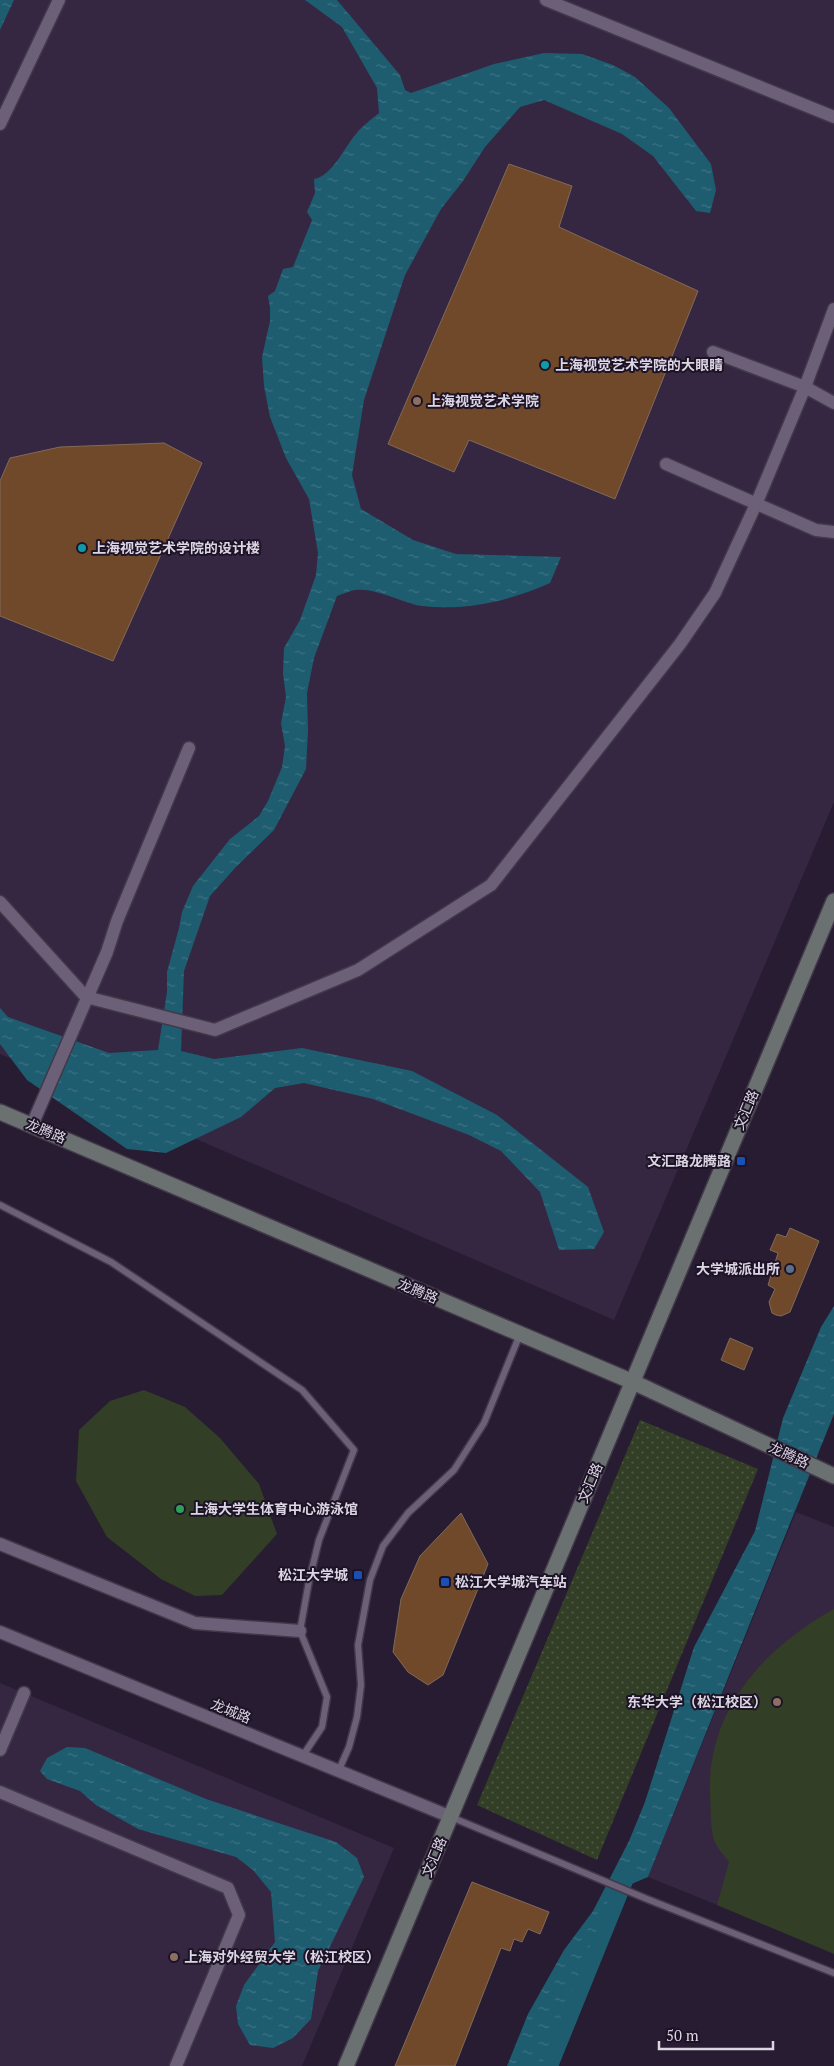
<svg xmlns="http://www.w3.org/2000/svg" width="834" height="2066" font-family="'PT Serif','Noto Sans SC',serif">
	<defs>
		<pattern id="green-dots" width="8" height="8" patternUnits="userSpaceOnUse" patternTransform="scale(1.25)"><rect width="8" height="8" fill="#323f26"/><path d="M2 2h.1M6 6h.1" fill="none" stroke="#4f5a45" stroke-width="1.8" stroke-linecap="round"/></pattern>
		<pattern id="water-ripples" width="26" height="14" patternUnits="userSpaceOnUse" patternTransform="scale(1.25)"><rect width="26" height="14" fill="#1e5c70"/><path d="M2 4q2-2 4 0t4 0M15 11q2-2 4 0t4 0" fill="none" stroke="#3e7284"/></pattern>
	</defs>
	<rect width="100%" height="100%" fill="#271c31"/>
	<g fill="#352741">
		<path d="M0,0H834V802L614,1320L0,1054Z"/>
		<path d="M796,1512L834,1527V1952L648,1877Z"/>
		<path d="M0,1683L394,1848L302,2066H0Z"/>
	</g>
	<path fill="url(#green-dots)" d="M640,1420L758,1469L597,1860L477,1805Z"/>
	<g fill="#323f26">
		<path d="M144,1390L185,1407L220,1438L259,1484L277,1534L222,1595L195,1596L161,1579L107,1537L76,1481L79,1430L110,1401Z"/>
		<path d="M834,1609V1954L717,1905L729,1862C724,1855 717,1848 714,1840C710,1828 711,1807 710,1794C707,1710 764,1648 834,1609Z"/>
	</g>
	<g fill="url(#water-ripples)">
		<path d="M0,0H14L0,30Z"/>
		<path d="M305,0H337L400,75L405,90L411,93L494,64L544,53L582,54L613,65L635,77L669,108L711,164L716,190L710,213L696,211L653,156L622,134L544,100L520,107L485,147L463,181L441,209L405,275L364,400L352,475L361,509L413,540L456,554L561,557L550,583C509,601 467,611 422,606C403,603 375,587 355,590C349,591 343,594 337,596L314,658L307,693L308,731L306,769L274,830L235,868L210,896L184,971L181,1051L214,1059L302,1048L412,1071L497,1115L588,1187L604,1232L594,1249L559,1250L540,1192L501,1151L469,1135L373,1099L304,1083L275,1088L241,1117L166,1153L127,1149L27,1080L0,1044V1008L8,1017L109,1053L158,1050L167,992V972L179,928L182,912L193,886L230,839L259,816L268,801L282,767L285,746L281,723L286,697L283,673L284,648L300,620L316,575L318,553L309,499L286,458L270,417L264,386L262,357L270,321V308L268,296L275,291L283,269L293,267L312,220L307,212L315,193L314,179C332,176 344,148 356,134C362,126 371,120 379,113L377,88L342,27Z"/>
		<path d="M834,1306V1414L648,1877L622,1888L547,2066H507L528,2014L564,1950L593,1911L629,1841L645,1802L694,1647L755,1531L783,1418L821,1327Z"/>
		<path d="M67,1747L85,1748L206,1799L336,1842L357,1858L364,1877L318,1971L311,2019L293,2038L273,2048L250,2045L238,2024L236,2006L244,1985L275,1942L271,1892L253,1870L236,1857L138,1829L96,1805L80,1791L47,1779L40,1771L47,1758Z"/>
	</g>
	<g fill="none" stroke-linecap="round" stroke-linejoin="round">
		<path stroke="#1e5c70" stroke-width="16" d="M550,2066L629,1871"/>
	</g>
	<g fill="#70492a" stroke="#826a59">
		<path d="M509,164L572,186L559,227L698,291L615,499L469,440L454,472L388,444Z"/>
		<path d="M164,443L202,463L113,661L0,616V481L10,458L60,447Z"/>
		<path d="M790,1228L819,1241L790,1312L781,1316L776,1315L772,1313L769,1302L775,1289L768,1285L778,1253L770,1250L777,1234L786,1237Z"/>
		<path d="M730,1338L753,1348L744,1370L721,1360Z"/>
		<path d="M461,1513L488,1564L443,1675L428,1685L408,1672L393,1652L401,1599L420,1556Z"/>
		<path d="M472,1882L549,1912L540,1934L528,1929L522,1942L514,1939L510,1951L501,1948L455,2066H395Z"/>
	</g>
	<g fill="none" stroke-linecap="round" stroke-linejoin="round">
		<defs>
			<g id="lane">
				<path d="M0,1205L111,1262L302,1390L354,1450L319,1540L309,1581L300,1631L327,1697L322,1727L302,1757"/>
				<path d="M338,1772L349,1747L357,1717L361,1685L358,1645L370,1580L383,1546L408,1513L454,1470L484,1423L520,1334"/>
				<path d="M451,1817L647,1899L834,1973"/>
			</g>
			<g id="street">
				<path d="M546,0L834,117"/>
				<path d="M0,124L59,0"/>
				<path d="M713,352L805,387L834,403"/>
				<path d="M666,464L816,530L834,532"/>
				<path d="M0,902L86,997L215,1030L358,970L491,885L680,644L715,593L757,502L805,387L834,309"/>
				<path d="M32,1125L107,952L117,921L189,748"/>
				<path d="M0,1544L195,1623L300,1631"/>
				<path d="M0,1632L451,1817"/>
				<path d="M0,1750L24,1693"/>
				<path d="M0,1792L228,1888L239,1915L176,2066"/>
			</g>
			<g id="secondary">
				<path d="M0,1112L633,1382L834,1476"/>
				<path d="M346,2066L834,901"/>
			</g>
		</defs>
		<use href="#lane" stroke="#413849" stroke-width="9"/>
		<use href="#street" stroke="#413849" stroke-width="15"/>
		<use href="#secondary" stroke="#413849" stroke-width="18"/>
		<use href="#lane" stroke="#6c6078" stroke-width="6"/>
		<use href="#street" stroke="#6c6078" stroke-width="12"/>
		<use href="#secondary" stroke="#6b7170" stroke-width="15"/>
	</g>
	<g fill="#0f9aa8" stroke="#1d1326" stroke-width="2">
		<circle cx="545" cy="365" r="5"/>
		<circle cx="82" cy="548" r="5"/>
	</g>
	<g fill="#8d6e63" stroke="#1d1326" stroke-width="2">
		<circle cx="417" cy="401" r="5"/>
		<circle cx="777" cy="1702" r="5"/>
		<circle cx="174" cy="1957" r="5"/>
	</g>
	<g fill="#1a4fb4" stroke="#1d1326" stroke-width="2">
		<rect x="736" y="1156" width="10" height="10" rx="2.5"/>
		<rect x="353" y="1570" width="10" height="10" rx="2.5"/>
		<rect x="440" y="1577" width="10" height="10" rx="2.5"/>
	</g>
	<circle fill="#5c6f8a" stroke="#1d1326" stroke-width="2" cx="790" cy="1269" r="5"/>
	<circle fill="#2e9e5b" stroke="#1d1326" stroke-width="2" cx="180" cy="1509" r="5"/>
	<g text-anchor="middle" stroke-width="4" stroke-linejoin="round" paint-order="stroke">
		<g font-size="14" font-weight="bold" fill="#dcd5e3" stroke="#1d1326" text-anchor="start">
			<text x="555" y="370">上海视觉艺术学院的大眼睛</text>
			<text x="427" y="406">上海视觉艺术学院</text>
			<text x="92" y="553">上海视觉艺术学院的设计楼</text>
			<text x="731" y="1166" text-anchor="end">文汇路龙腾路</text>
			<text x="780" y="1274" text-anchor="end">大学城派出所</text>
			<text x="190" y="1514">上海大学生体育中心游泳馆</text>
			<text x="348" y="1580" text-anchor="end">松江大学城</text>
			<text x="455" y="1587">松江大学城汽车站</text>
			<text x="767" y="1707" text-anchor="end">东华大学（松江校区）</text>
			<text x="184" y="1962">上海对外经贸大学（松江校区）</text>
		</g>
		<g font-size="14" fill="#dcd5e3" stroke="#1d1326">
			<text transform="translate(746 1110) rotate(-67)" y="5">文汇路</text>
			<text transform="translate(46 1131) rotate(23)" y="5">龙腾路</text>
			<text transform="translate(418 1291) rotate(23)" y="5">龙腾路</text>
			<text transform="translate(789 1455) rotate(25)" y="5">龙腾路</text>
			<text transform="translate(590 1483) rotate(-67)" y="5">文汇路</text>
			<text transform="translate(231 1711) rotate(22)" y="5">龙城路</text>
			<text transform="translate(434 1857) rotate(-67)" y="5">文汇路</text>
		</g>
	</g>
	<path d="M659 2041v8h114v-8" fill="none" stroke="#dcd5e3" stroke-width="2.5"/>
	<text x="666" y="2041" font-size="15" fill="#dcd5e3" stroke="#1d1326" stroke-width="4" paint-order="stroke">50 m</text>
</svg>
